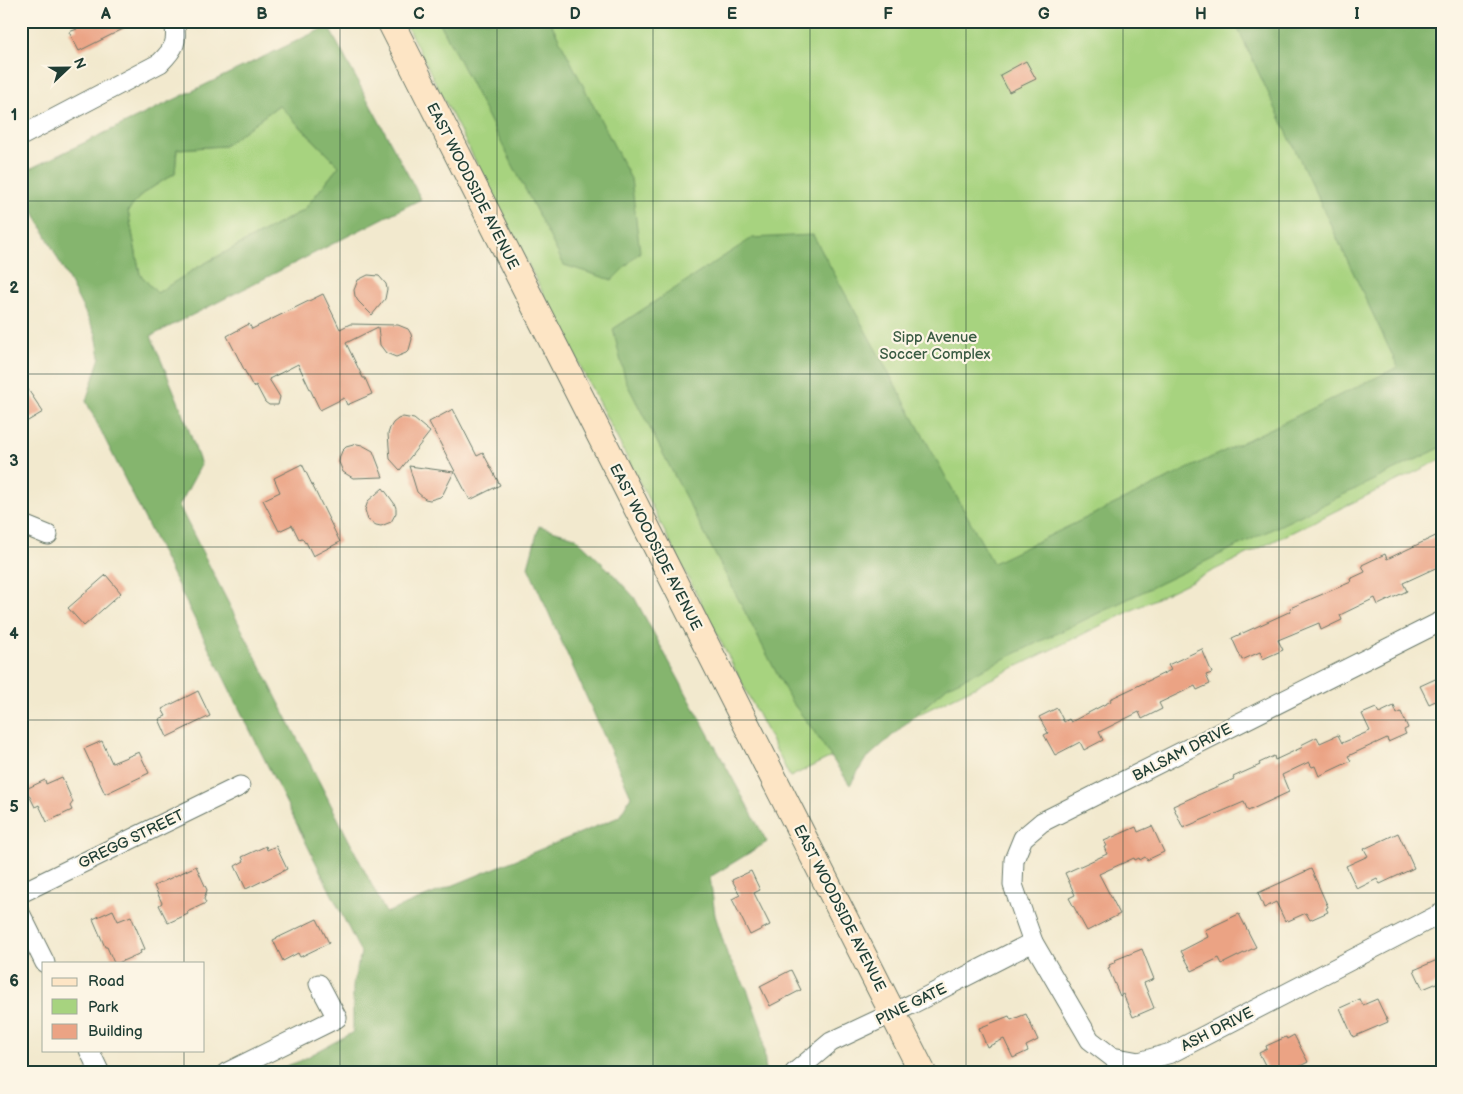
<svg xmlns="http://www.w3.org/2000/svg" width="1463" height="1094" font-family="'Balsamiq Sans',sans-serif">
	<rect width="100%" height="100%" fill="#fcf5e5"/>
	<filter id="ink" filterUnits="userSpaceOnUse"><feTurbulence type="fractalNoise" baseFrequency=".02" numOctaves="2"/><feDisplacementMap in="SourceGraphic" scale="10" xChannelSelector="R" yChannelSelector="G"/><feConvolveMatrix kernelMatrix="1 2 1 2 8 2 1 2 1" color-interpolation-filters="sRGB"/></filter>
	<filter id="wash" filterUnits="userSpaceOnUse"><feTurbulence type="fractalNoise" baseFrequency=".0096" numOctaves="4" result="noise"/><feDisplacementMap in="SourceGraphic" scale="20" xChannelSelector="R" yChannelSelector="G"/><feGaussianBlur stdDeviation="1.12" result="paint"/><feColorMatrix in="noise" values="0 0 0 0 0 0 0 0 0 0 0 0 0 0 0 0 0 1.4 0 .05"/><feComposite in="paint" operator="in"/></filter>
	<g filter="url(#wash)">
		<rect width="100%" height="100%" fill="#f2e9ce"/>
		<g fill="#a7d37f" stroke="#63885a">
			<path d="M404,21H1243L1442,413V459L790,777Z"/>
			<path d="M279,105L339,166L304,210L198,267L157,294L140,274L128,211L142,194L175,173L177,149L224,146Z"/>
		</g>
		<g fill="#85b56e" stroke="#527951" fill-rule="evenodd">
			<path d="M439,21H550L631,179L640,252L612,280L564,265Z"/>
			<path d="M1247,21H1442V447L948,686L865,760L850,785L811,727L791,701L626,382L613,329L752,238L813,235L993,563L1398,367L1237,27Z"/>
			<path d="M328,26L421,199L151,336L183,413L201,465L179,506L386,913L619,817L631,796L528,567L539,526L575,537L612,573L634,597L767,842L710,877L715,915L728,957L747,989L762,1030L766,1073H268L300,1061L353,1032V984L361,953L86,401L100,357L96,334L21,186V173ZM279,105L339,166L304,210L198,267L157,293L140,274L128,211L142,194L175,173L177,149L224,146Z"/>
		</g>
		<g id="blocks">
			<g fill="#eba384">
				<path d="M73,21H139L79,51L69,32L77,29Z"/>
				<path d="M1026,61L1036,79L1009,92L1000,75Z"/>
				<path d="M368,275L379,276L386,284L387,289L385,299L372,315L358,301L355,296L354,290L358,280Z"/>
				<path d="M323,294L340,329L350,324L398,325L408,329L411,334L412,339L409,350L406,353L396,357L386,353L380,345L378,327L346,343L363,378H365L372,394L347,405L344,398L320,410L298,364L269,379L280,397L278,405H269L265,402L256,385L253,387L227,336L249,324L252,329Z"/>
				<path d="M21,379L43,412L21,425Z"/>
				<path d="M453,409L477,456L483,453L500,485L470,500L429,422Z"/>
				<path d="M403,417L414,419L430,432L400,470L390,459L388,434L390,428L393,423L398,419Z"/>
				<path d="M357,444L362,445L373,451L383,477L353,478L343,472L339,462L340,456L342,451L346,447Z"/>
				<path d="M302,464L340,542L313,556L306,542L305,543L302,538L299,539L292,525L279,531L263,500L280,492L274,478Z"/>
				<path d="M409,466L454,472L443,494L440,497L430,500L425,499L417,492Z"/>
				<path d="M383,488L394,503L396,508V513L391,522L381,526L376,525L368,520L365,510L368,501Z"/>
				<path d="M1442,533V565L1403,583L1407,591L1378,605L1375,598L1340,615L1342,620L1321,630L1319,623L1278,640L1283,650L1263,659L1260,652L1242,660L1232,638L1291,611L1290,608L1351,582L1350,579L1365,572L1362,565L1385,554L1387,559Z"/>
				<path d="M106,575L121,593L84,626L68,608Z"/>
				<path d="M1202,649L1212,673L1206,675L1210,684L1197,690L1195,686L1159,703L1162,709L1142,719L1139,712L1099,732L1103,740L1084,750L1080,742L1055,755L1044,735L1048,733L1039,717L1057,708L1064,722L1069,719L1071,722L1111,701L1110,699L1171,670L1168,665Z"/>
				<path d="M1442,676V698L1429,704L1420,686Z"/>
				<path d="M198,691L210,716L167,737L159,719L166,716L162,709Z"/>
				<path d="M1394,706L1397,714L1401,712L1408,728L1404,730L1406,734L1388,742L1387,738L1348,756L1351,761L1319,776L1315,766L1312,767L1309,762L1282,775L1289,792L1248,811L1244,802L1183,828L1173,806L1234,779L1233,777L1260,765L1259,763L1274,756L1275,760L1303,747L1301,745L1317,737L1320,743L1338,735L1342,743L1370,731L1362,714L1376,708L1379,713Z"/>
				<path d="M102,741L112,763L139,752L149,773L105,794L84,749Z"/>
				<path d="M62,777L73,802L70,806L72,810L47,822L39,805L35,807L26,789L45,780L46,784Z"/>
				<path d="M1152,826L1164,852L1147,860L1145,857L1140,860L1139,858L1135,860L1134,858L1099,874L1120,914L1087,931L1069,898L1075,895L1065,873L1107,854L1104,847L1107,846L1104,841L1136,827L1138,832Z"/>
				<path d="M1398,833L1414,868L1380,884L1377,879L1357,889L1346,866L1368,856L1364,849Z"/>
				<path d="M266,846L267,850L276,846L287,869L246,889L235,866L244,861L242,857Z"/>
				<path d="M196,866L207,890L204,899L206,903L187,912L188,914L168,923L159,905L162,903L154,886Z"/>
				<path d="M1311,869L1328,907L1326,908L1328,912L1310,920L1306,913L1288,921L1287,919L1285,921L1276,902L1264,908L1258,893Z"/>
				<path d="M751,871L760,890L754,893L770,925L750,935L732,899L740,895L732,880Z"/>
				<path d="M113,910L118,921L131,916L145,949L140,951L141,953L118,963H114L107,947H105L93,919Z"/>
				<path d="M1239,914L1256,947L1222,964L1219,958L1192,971L1181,951L1208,937L1205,930Z"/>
				<path d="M317,919L329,943L300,957L298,953L283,961L273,940Z"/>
				<path d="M1142,949L1154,979L1144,983L1154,1008L1133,1017L1123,994L1120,996L1108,968L1110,967L1109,965L1116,962L1115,960Z"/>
				<path d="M1442,958V981L1423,989L1414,970Z"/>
				<path d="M791,970L801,990L770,1006L760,986Z"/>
				<path d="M1360,999L1363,1005L1377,999L1388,1022L1353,1037L1340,1008Z"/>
				<path d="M1026,1014L1038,1040L1026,1046L1028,1051L1013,1058L1004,1039L987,1047L979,1028L1009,1016L1011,1020Z"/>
				<path d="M1294,1035L1308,1062L1287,1073H1279L1276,1067L1268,1071L1259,1053L1267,1049L1266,1046L1286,1037L1287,1039Z"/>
			</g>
		</g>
	</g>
	<g filter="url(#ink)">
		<use href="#blocks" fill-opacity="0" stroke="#69796a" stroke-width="1"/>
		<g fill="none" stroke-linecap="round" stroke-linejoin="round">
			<defs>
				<g id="minor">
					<path d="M21,136L160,63C175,48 178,42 174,21"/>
					<path d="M21,524L48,535"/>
					<path d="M1442,621L1042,822L1023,838L1014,860L1013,885L1033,942L1090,1040L1112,1057L1139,1062L1171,1053L1442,913"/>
					<path d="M21,893L240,786"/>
					<path d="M21,915L45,963"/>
					<path d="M89,1050L100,1073"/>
					<path d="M226,1073L337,1018L319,984"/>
					<path d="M794,1073L831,1042L912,1004L1033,942"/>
				</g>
				<path id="secondary" d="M390,21L923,1073"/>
			</defs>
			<use href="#minor" stroke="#69796a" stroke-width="21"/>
			<use href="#secondary" stroke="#69796a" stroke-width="28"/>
			<use href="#minor" stroke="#fff" stroke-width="19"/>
			<use href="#secondary" stroke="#fde5c5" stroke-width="26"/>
		</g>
	</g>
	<path fill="none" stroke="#1f3d34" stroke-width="1" stroke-opacity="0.55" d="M184,21V963M340,21V1073M497,21V1073M653,21V1073M810,21V1073M966,21V1073M1123,21V1073M1279,21V1073M21,201H1442M21,374H1442M21,547H1442M21,720H1442M21,893H1442M184,1050V1073"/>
	<g text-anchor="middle" stroke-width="4.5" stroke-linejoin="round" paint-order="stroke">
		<g font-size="15" fill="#1f3d34" stroke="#fcf5e5">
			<text transform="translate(473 186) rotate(63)" y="5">EAST WOODSIDE AVENUE</text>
			<text transform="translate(656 547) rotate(63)" y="5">EAST WOODSIDE AVENUE</text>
			<text transform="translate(1182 752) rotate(-27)" y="5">BALSAM DRIVE</text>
			<text transform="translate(131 839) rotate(-26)" y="5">GREGG STREET</text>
			<text transform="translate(840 908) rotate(63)" y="5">EAST WOODSIDE AVENUE</text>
			<text transform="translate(911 1004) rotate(-26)" y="5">PINE GATE</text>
			<text transform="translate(1217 1029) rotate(-27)" y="5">ASH DRIVE</text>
		</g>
		<g font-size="15" fill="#3a5b43" stroke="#fcf5e5">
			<text x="935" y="342">Sipp Avenue<tspan x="935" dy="17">Soccer Complex</tspan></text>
		</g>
	</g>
	<rect width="1463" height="1094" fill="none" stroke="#fcf5e5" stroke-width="55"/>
	<rect x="42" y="962" width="162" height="90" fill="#fcf5e5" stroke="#a4ab9e"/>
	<rect x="52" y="978" width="25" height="8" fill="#fde5c5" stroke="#a4ab9e"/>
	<text x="88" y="986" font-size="15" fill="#1f3d34">Road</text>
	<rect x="52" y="999" width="25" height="15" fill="#a7d37f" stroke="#a4ab9e"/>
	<text x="88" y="1012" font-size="15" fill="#1f3d34">Park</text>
	<rect x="52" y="1024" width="25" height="15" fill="#eba384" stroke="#a4ab9e"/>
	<text x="88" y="1036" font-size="15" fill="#1f3d34">Building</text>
	<g transform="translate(68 68) rotate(68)" stroke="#fcf5e5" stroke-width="4" paint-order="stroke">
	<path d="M0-4L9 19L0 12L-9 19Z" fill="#1f3d34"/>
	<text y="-8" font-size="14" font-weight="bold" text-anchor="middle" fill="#1f3d34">N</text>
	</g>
	<rect x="28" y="28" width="1408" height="1038" fill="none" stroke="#1f3d34" stroke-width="2"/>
	<g font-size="16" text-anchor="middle" font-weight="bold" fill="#1f3d34">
		<text x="106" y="19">A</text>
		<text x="262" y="19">B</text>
		<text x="419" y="19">C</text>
		<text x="575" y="19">D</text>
		<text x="732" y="19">E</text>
		<text x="888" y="19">F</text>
		<text x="1044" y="19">G</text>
		<text x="1201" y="19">H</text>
		<text x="1357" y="19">I</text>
		<text x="14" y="120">1</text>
		<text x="14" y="293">2</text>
		<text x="14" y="466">3</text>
		<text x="14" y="639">4</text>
		<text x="14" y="812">5</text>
		<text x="14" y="986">6</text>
	</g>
</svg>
